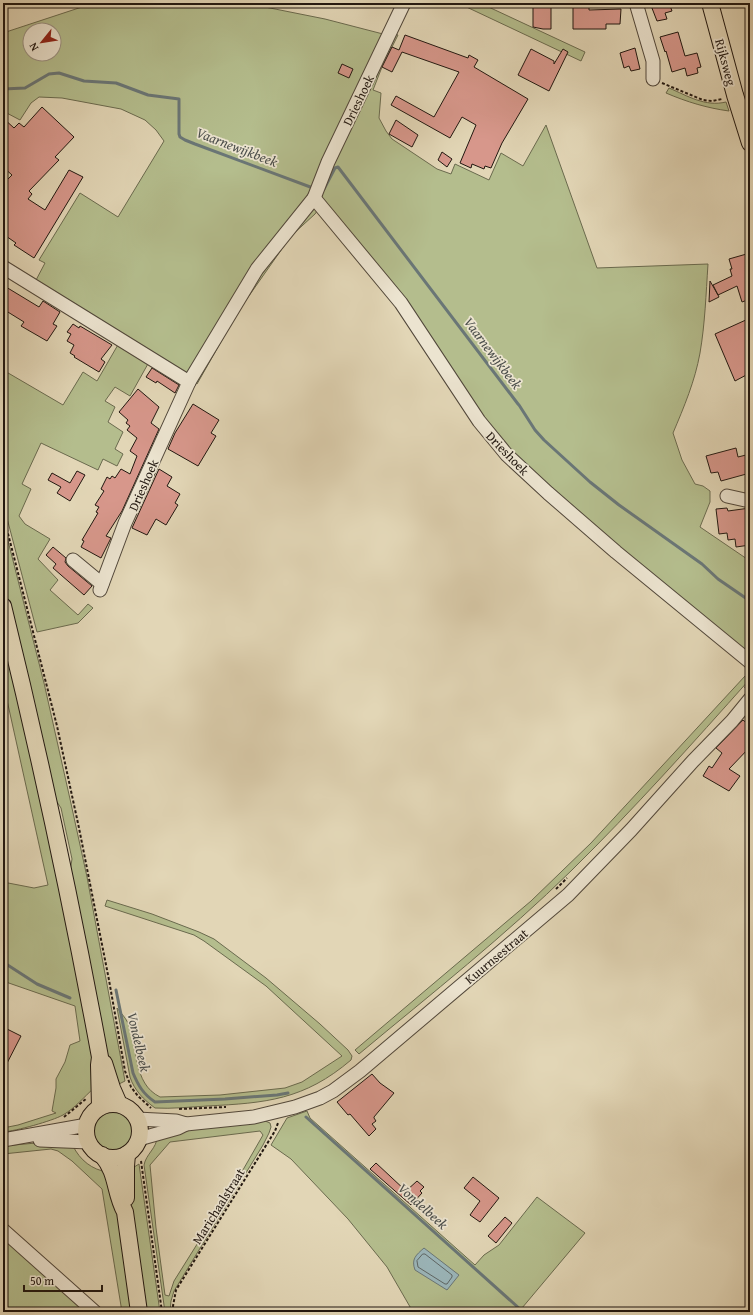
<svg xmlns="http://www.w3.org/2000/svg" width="753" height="1315" font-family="'Gentium Book Plus',serif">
	<rect width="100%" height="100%" fill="#e2d6b6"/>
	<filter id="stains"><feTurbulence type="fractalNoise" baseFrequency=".005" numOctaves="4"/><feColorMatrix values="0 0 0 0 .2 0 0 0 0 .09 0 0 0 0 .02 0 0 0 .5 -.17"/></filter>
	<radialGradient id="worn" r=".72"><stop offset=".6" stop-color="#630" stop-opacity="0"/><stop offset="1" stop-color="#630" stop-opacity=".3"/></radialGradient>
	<g fill="#b4bd8d" stroke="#6a6a4e" fill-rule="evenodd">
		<path d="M94,3H245L325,19L383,34L386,30L398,35L382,67L373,90L381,93L379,118L386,131L392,139L437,169L451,174L455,164L489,180L501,153L523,166L546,125L597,268L708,264C706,294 705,324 700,353C695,381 684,407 673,433L682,460L695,484L703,486L710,491V502L700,527L750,561V656L608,541L509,451L322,204L315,214L291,236L239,310L197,384L175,369L35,282L45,263L39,260L80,193L118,217L164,141L156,130L145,120L121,109L62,98L39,97L31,103L20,120L3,111V33ZM30,30H54V54H30Z"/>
		<path d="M458,3H480L585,52L581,61Z"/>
		<path d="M669,88C688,96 705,107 726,102L729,111C707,108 687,102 666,93Z"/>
		<path d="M119,343L149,362L130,396L115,387L105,401L115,407L108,422L123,432L115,449L123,454L117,466L103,459L98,470L41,443L22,484L31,489L19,516L25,524L50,539L38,559L58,580L50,590L78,615L88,604L93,608L78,623L37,632L3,503V370L63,405L83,372L97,381Z"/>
		<path d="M3,521L44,683L70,799L87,877L125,1081L119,1084L107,1061L70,871L72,859L61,808L55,799L21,653L3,582Z"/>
		<path d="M3,636L37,781L95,1064L94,1088C84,1097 75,1108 63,1115C52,1121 16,1131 3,1132V1128L18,1125L56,1113L52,1111L56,1088V1079L65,1062L70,1045L80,1041L75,1006L3,981V882L34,888L48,885L3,682Z"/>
		<path d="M745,676L750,679C692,744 634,809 572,870C505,936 431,994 359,1054L355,1050L531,901L591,843Z"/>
		<path d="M107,900L152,914L199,932L214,939L266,978L320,1024L348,1050L352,1056L351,1060C304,1100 266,1103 207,1106C190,1107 172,1109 155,1108C144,1100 134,1090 130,1077L117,1008C121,1013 125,1017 128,1023C139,1048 132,1083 160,1097L220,1095L285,1088L302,1082L342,1056L266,986L204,941L194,935L105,906Z"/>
		<circle cx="113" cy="1131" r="20"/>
		<path d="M307,1111L310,1118L475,1265L484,1255L499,1245L537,1197L585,1233L522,1308L527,1312H413L387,1267L348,1219L291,1159L271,1145L287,1118Z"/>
		<path d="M265,1121L270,1123L271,1127L269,1133L263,1145L174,1291L171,1301L170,1312H165L144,1165C146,1154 157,1148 157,1137L180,1130ZM260,1131L263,1135L236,1182L174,1281L169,1296L165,1295L156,1228L150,1165L170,1142Z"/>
		<path d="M47,1142L73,1146C80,1160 92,1170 108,1172L113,1183L134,1312H122L102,1189L72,1161L58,1151L51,1149L3,1154V1146Z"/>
		<path d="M139,1164L160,1312H145L129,1194L131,1169Z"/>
		<path d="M3,1235L92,1312H3Z"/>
	</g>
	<path fill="#9bb6ba" stroke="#6a7676" d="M424,1248L459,1275L447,1290L415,1270C411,1259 416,1255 424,1248Z"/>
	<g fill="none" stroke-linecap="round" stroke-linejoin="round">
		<path stroke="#5e6665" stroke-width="1" d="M423,1254H425L452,1275V1277L447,1284H445L418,1267L417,1261Z"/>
		<g stroke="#6a7676" stroke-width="3">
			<path d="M3,89L25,88L49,74L59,73L84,81L116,83L148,95L179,99V134L180,137L185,140L195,144L313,188"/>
			<path d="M324,189L335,168L338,167L518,404"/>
			<path d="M519,405L535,430L544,440L590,482L619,505L702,564L718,579L750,601"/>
			<path d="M3,962L37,984L70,998"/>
			<path d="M116,990L133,1073C138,1085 143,1094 155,1102L225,1099L277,1095L288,1093"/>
			<path d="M306,1117L521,1310L525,1312"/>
		</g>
	</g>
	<g fill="#d7978b" stroke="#211710">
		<path d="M650,3H669L672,11L665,13L667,19L657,21Z"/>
		<path d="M533,7H551V29H543L533,27Z"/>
		<path d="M573,7H589V10L621,9L620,24H606V29H573Z"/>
		<path d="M678,32L685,56L697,53L701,67L697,68L698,73L687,76L685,68L672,72L666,51L665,52L660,37Z"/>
		<path d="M405,35L468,58L469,55L478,60L474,67L528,99L502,143L491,168L485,166L484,169L472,164L471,168L460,163L476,125L462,117L450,138L391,105L396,96L434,117L459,72L402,52L392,72L382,67L392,47L399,50Z"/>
		<path d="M635,48L640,69L631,71L629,66L624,68L620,53Z"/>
		<path d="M531,49L554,61V64L563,49L568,52L549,91L518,75Z"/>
		<path d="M342,64L353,69L349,78L338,73Z"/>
		<path d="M42,107L74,137L55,157L59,160L29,191L32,194L28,199L45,210L69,170L83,177L34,258L14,245L16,243L3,234V184L12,175L3,167V118L14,128L19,123L24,127Z"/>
		<path d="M396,120L418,135L412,147L389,134Z"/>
		<path d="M442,152L452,159L447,167L438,160Z"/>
		<path d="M750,253V299L742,302L737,286L718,295L719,297L709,302L710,281L718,295L713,285L732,276L730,269H732L729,259Z"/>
		<path d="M6,287L39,307L43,301L60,312L53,324L57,326L47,341L21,326L24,322L3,309V292Z"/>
		<path d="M748,319L750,324V373L735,381L715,334Z"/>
		<path d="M73,324L79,328L80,326L112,345L101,359L105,362L99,372L74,357L75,356L70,353L74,345L67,341L71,334L67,332Z"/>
		<path d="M152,368L179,385L175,393L157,381L156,383L146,377Z"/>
		<path d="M138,389L159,407L151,423L159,429L122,511L106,536L111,538L101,558L81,547L84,541L82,540L98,513L96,512L99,507L95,505L104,491L101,489L107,477L110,479L112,476L115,478L121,469L130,474L137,456L130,451L137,438L127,430L130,426L126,423L128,420L119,412Z"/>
		<path d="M193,404L219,420L211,433L216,436L198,466L168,449L175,433Z"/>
		<path d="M736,448L738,457L750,454V473L721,481L718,472L711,473L706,456Z"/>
		<path d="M159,469L172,477L167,486L180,494L175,503L178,505L166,525L156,519L147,535L132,528Z"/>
		<path d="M77,471L85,475L70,501L57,493L61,487L48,480L52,473L70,483Z"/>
		<path d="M727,508L728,511L750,508V545L736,547L735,539L728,540L727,533L719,534L716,509Z"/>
		<path d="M53,547L66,558L65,562L68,566L92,586L84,595L53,568L56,564L46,555Z"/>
		<path d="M743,720L750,726V747L729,769L740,776L729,791L703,776L709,766L712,768L722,753L716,748Z"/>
		<path d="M3,1027L21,1036L3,1071Z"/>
		<path d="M372,1074L380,1083L394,1093L374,1117V1118L376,1121L372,1124L376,1129L369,1136L350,1114L348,1115L337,1102Z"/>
		<path d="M376,1163L406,1191L417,1181L424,1187L420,1191L422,1193L411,1205L370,1169Z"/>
		<path d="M473,1177L499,1198L480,1222L470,1215L480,1201L464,1188Z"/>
		<path d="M505,1217L512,1223L496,1243L488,1236Z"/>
	</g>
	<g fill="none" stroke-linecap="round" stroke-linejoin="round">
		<defs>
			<g id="minor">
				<path d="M636,3L653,61V79"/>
				<path d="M314,198L328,162L404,3"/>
				<path d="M3,267L189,382"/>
				<path d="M727,496L745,500L750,499"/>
				<path d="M73,560L102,584"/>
				<path d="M100,590L125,523L189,382L257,269L314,198L401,303L479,421L507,455L548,493L616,552L750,662"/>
				<path d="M137,1119L176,1121L186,1124L254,1117L295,1107L320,1098L333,1091L360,1071L568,895L631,830L693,761L732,721L750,699"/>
				<path d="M139,1139L178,1128L186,1124"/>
				<path d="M3,1140L87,1125"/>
				<path d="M40,1140L89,1142"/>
				<path d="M3,1230L95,1312"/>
			</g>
			<g id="major">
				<path d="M710,3L735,95L750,143"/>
				<path d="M3,606C40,756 72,906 100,1057L99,1065L100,1107"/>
				<path d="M104,1063L112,1088L119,1104"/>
				<circle cx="113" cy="1131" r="27"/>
				<path d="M102,1155C118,1174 114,1192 125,1212L139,1312"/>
				<path d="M126,1198V1166L127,1154"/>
			</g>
		</defs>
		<use href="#minor" stroke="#51473a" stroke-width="15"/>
		<use href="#major" stroke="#211710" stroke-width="18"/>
		<g stroke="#211710" stroke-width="2" stroke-dasharray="3 2" stroke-linecap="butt">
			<path d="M662,83L703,100L712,101L722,99"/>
			<path d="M3,514L57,726L79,828L109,980L125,1071L131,1087L138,1096L151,1108"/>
			<path d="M745,688L750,682"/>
			<path d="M556,889L567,878"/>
			<path d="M179,1109L226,1107"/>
			<path d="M64,1117L87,1098"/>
			<path d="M141,1161L162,1312"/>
			<path d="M173,1312V1306L176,1290L275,1131L278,1123"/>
		</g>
		<use href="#minor" stroke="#ece4d0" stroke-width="13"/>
		<use href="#major" stroke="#e2d6b6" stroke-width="16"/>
	</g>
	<g text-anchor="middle" stroke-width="3.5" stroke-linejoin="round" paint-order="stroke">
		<g font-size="13" fill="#211710" stroke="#ece4d0">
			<text transform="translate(726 62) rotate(75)" y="5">Rijksweg</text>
			<text transform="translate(358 100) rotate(-64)" y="5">Drieshoek</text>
			<text transform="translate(508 453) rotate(46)" y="5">Drieshoek</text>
			<text transform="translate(143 485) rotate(-66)" y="5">Drieshoek</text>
			<text transform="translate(496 956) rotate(-40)" y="5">Kuurnsestraat</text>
			<text transform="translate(218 1206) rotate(-58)" y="5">Marichaalstraat</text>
		</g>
		<g font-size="14" font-style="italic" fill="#4c4f4c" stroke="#ece4d0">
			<text transform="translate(237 147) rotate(21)" y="5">Vaarnewijkbeek</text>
			<text transform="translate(493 353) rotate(53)" y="5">Vaarnewijkbeek</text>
			<text transform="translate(139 1042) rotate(77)" y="5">Vondelbeek</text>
			<text transform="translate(423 1206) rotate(42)" y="5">Vondelbeek</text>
		</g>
	</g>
	<rect width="753" height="1315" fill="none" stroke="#e2d6b6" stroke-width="16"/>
	<rect x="4" y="4" width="745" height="1307" fill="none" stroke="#211710" stroke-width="2"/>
	<rect x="8" y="8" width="737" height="1299" fill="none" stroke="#211710"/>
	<g transform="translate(42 42) rotate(240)"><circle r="19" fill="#ece4d0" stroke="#9b9283"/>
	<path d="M0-3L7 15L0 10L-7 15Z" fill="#8f2418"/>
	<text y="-6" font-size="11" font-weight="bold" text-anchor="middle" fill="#211710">N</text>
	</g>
	<path d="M24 1285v6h78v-6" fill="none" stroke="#211710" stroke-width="2"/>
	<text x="30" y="1285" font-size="12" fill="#211710" stroke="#ece4d0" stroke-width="3" paint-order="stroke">50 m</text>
	<rect width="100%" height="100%" filter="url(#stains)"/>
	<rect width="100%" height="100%" fill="url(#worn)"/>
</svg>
